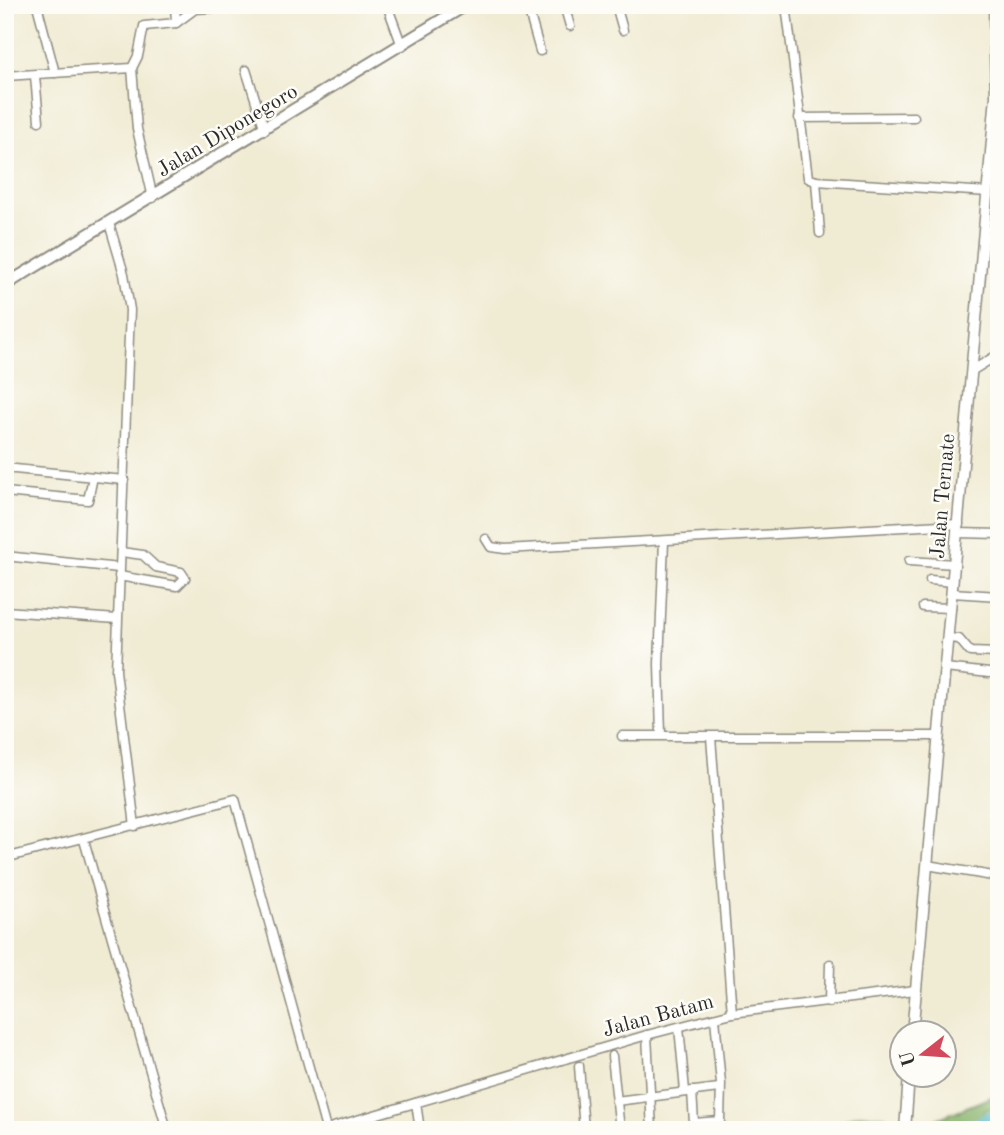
<svg xmlns="http://www.w3.org/2000/svg" width="1004" height="1135" font-family="'Old Standard TT',serif">
	<defs>
		<pattern id="forest-crowns" width="20" height="18" patternUnits="userSpaceOnUse" patternTransform="scale(1.75)"><rect width="20" height="18" fill="#87b26a"/><path d="M2 6a3 3 0 1 1 6 0M12 15a3 3 0 1 1 6 0" fill="none" stroke="#6f9157"/></pattern>
		<pattern id="cemetery-stones" width="16" height="16" patternUnits="userSpaceOnUse" patternTransform="scale(1.75)"><rect width="16" height="16" fill="#aad07a"/><path d="M2 7V4a2 2 0 0 1 4 0v3zM10 15v-3a2 2 0 0 1 4 0v3z" fill="#92b36a"/></pattern>
	</defs>
	<rect width="100%" height="100%" fill="#fdfcf7"/>
	<filter id="ink" filterUnits="userSpaceOnUse"><feTurbulence type="fractalNoise" baseFrequency=".0143" numOctaves="2"/><feDisplacementMap in="SourceGraphic" scale="14" xChannelSelector="R" yChannelSelector="G"/><feConvolveMatrix kernelMatrix="1 2 1 2 8 2 1 2 1" color-interpolation-filters="sRGB"/></filter>
	<filter id="wash" filterUnits="userSpaceOnUse"><feTurbulence type="fractalNoise" baseFrequency=".00686" numOctaves="4" result="noise"/><feDisplacementMap in="SourceGraphic" scale="28" xChannelSelector="R" yChannelSelector="G"/><feGaussianBlur stdDeviation="1.57" result="paint"/><feColorMatrix in="noise" values="0 0 0 0 0 0 0 0 0 0 0 0 0 0 0 0 0 1.4 0 .05"/><feComposite in="paint" operator="in"/></filter>
	<g filter="url(#wash)">
		<rect width="100%" height="100%" fill="#f0ebd3"/>
		<path fill="url(#forest-crowns)" stroke="#596e4a" stroke-width="2" d="M999,1094V1130H916L917,1127Z"/>
		<path fill="url(#cemetery-stones)" stroke="#6a7e52" stroke-width="2" d="M860,1114L896,1118L898,1130H782L836,1123Z"/>
		<g fill="none" stroke-linecap="round" stroke-linejoin="round">
			<path stroke="#54bbd2" stroke-width="10" d="M948,1130L978,1123L999,1112"/>
		</g>
	</g>
	<g filter="url(#ink)">
		<g fill="none" stroke-linecap="round" stroke-linejoin="round">
			<defs>
				<g id="minor">
					<path d="M37,5L55,73"/>
					<path d="M175,5L176,23"/>
					<path d="M387,5L402,46"/>
					<path d="M527,5L540,51"/>
					<path d="M564,5L570,26"/>
					<path d="M616,5L623,30"/>
					<path d="M786,5L808,178L816,181L988,192"/>
					<path d="M132,68L138,56L144,26L176,23L195,9L263,5"/>
					<path d="M246,70L265,130"/>
					<path d="M5,76L132,68L137,129L153,198"/>
					<path d="M35,76L39,121"/>
					<path d="M799,118L914,117"/>
					<path d="M816,181L820,233"/>
					<path d="M109,223L124,274L130,310L116,671L135,826"/>
					<path d="M973,370L999,354"/>
					<path d="M5,468L124,480"/>
					<path d="M5,492L88,500L93,477"/>
					<path d="M958,533L999,534"/>
					<path d="M486,539L491,547L505,549L959,524"/>
					<path d="M5,556L119,568"/>
					<path d="M909,561L955,564"/>
					<path d="M119,576L177,586L185,578L181,572L156,567L143,555L121,552"/>
					<path d="M930,580L953,582"/>
					<path d="M952,593L999,596"/>
					<path d="M923,607L951,608"/>
					<path d="M5,611L117,619"/>
					<path d="M948,638L959,639L970,652L999,653"/>
					<path d="M945,668L989,673"/>
					<path d="M661,735L659,664L664,541"/>
					<path d="M622,736H939"/>
					<path d="M711,737L732,1013"/>
					<path d="M84,840L167,1130"/>
					<path d="M5,858L235,799L326,1129"/>
					<path d="M927,865L999,877"/>
					<path d="M829,1002L830,964"/>
					<path d="M679,1027L685,1091"/>
					<path d="M647,1035L652,1130"/>
					<path d="M612,1056L620,1130"/>
					<path d="M579,1066L584,1130"/>
					<path d="M692,1091L694,1123L720,1121L721,1084L715,1018"/>
					<path d="M616,1101L719,1088"/>
					<path d="M416,1103L420,1130"/>
					<path d="M323,1130L647,1035L732,1013L915,990"/>
				</g>
				<g id="tertiary">
					<path d="M912,1034L996,96L994,5"/>
					<path d="M905,1130L909,1076"/>
				</g>
				<path id="secondary" d="M5,285L466,5"/>
			</defs>
			<use href="#minor" stroke="#8e8b7f" stroke-width="11"/>
			<use href="#tertiary" stroke="#8e8b7f" stroke-width="13"/>
			<use href="#secondary" stroke="#8e8b7f" stroke-width="14"/>
			<use href="#minor" stroke="#fff" stroke-width="8"/>
			<use href="#tertiary" stroke="#fff" stroke-width="10"/>
			<use href="#secondary" stroke="#fff" stroke-width="10"/>
		</g>
	</g>
	<g text-anchor="middle" stroke-width="5" stroke-linejoin="round" paint-order="stroke">
		<g font-size="21" fill="#2b2b2b" stroke="#fdfcf7">
			<text transform="translate(227 130) rotate(-31)" y="7">Jalan Diponegoro</text>
			<text transform="translate(942 496) rotate(-85)" y="7">Jalan Ternate</text>
			<text transform="translate(658 1015) rotate(-15)" y="7">Jalan Batam</text>
		</g>
	</g>
	<rect width="1004" height="1135" fill="none" stroke="#fdfcf7" stroke-width="28"/>
	<g transform="translate(923 1054) rotate(253)"><circle r="33" fill="#fdfcf7" stroke="#a9a8a5" stroke-width="2"/>
	<path d="M0-5L12 26L0 18L-12 26Z" fill="#d1495b"/>
	<text y="-10" font-size="19" font-weight="bold" text-anchor="middle" fill="#2b2b2b">U</text>
	</g>
</svg>
